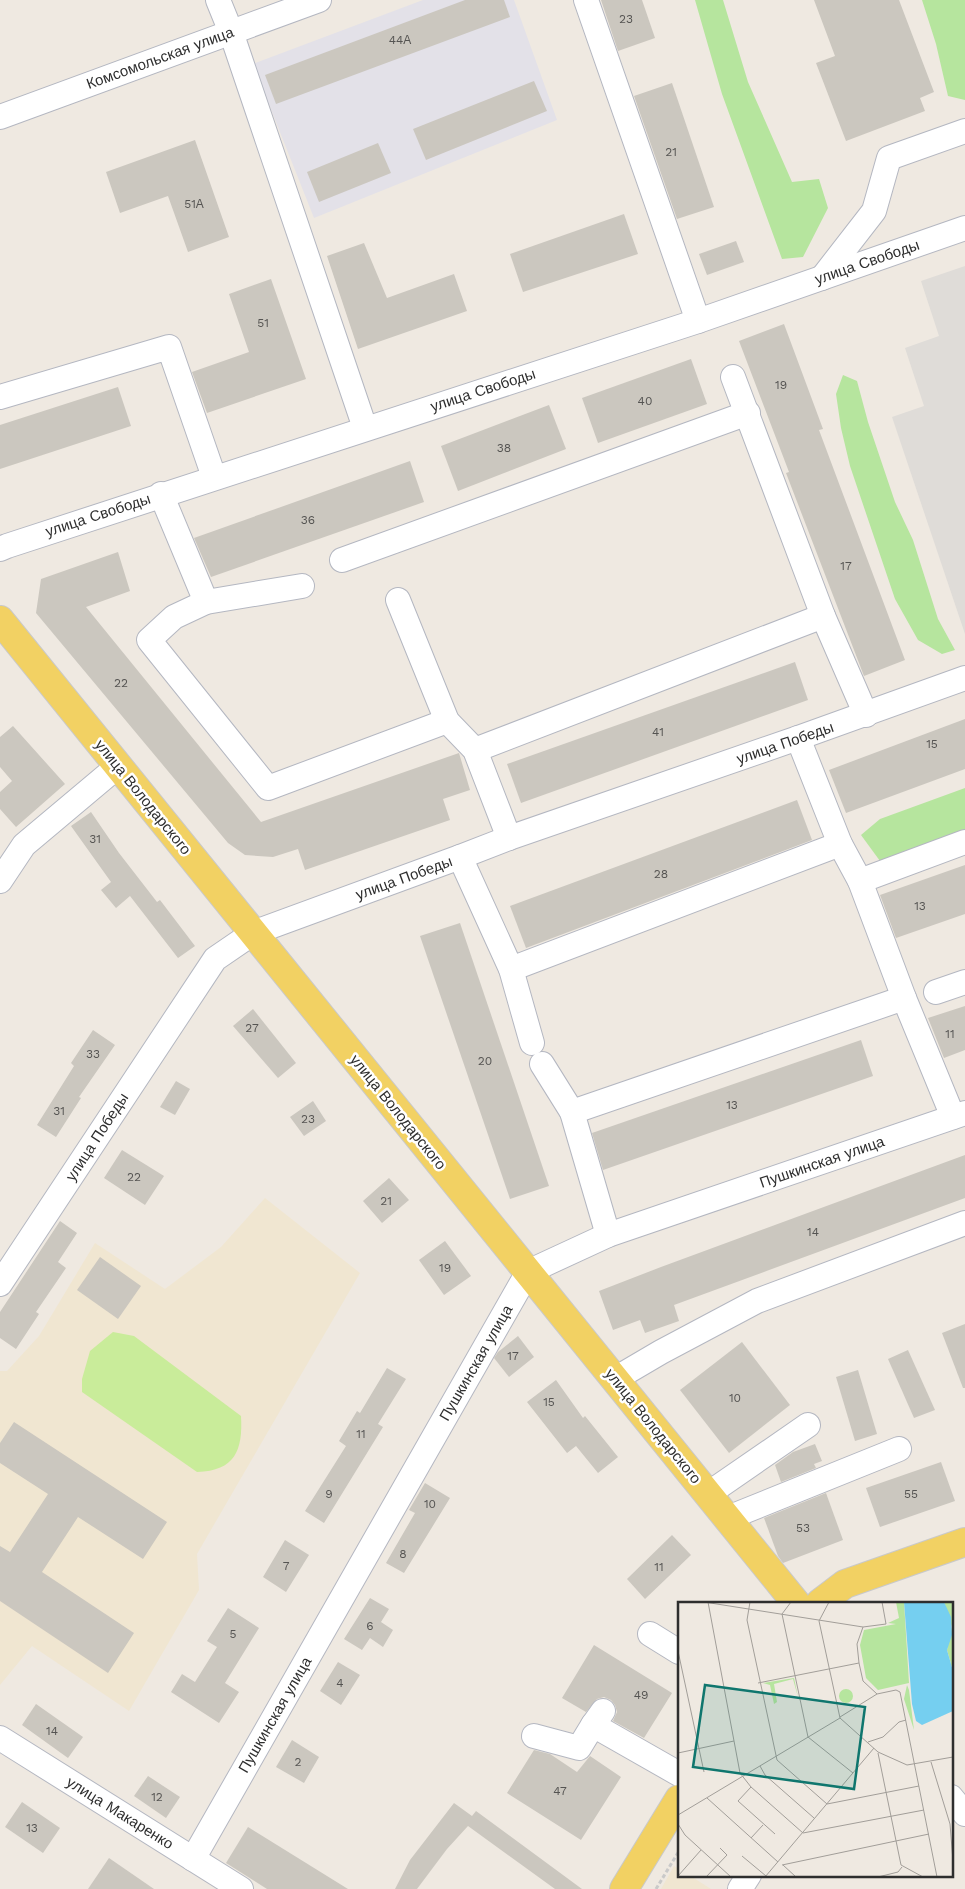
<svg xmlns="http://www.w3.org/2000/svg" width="965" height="1889" font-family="'Work Sans',sans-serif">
	<rect width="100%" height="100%" fill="#efe9e1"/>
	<path fill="#e3e1e8" d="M423,0H514L557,120L314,218L253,64Z"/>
	<g fill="#f0e6d1">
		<path d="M265,1198L360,1273L197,1554L199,1590L129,1711L32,1646L0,1685V1371H7L39,1336L95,1243L165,1289L221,1247Z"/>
		<path d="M674,1866L679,1869V1875H689L711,1889H661Z"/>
	</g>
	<g fill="#b6e59e">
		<path d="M695,0H723L748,82L792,182L819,179L828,208L803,257L782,259L722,94Z"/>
		<path d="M922,0H965V100L948,96L936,44Z"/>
		<path d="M843,375L857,381L868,422L895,502L913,540L938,619L955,650L942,654L918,640L895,599L850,466L841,428L836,394Z"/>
		<path d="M965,788V836L880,861L861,835L880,819Z"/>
	</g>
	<path fill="#c9ec9a" d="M113,1332L134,1336L241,1416C243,1450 235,1471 197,1472L82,1392V1379L90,1351Z"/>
	<path fill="#dfdcd8" d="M965,266V634L892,417L924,406L905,348L939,336L921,281Z"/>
	<g fill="#cbc7bf">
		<path d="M465,0H504L510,17L276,104L265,75Z"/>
		<path d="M601,0H642L655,38L618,51Z"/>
		<path d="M814,0H899L934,92L920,98L925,111L846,141L816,63L835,56Z"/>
		<path d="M534,81L547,111L426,160L413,129Z"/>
		<path d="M672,83L714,207L677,219L634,96Z"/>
		<path d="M195,140L229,237L188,252L168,196L120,213L106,172Z"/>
		<path d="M378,143L391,173L319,202L307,172Z"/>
		<path d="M624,214L638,254L523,292L510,254Z"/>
		<path d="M736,241L744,262L707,275L699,254Z"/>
		<path d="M364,243L387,298L454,274L467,311L358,349L327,256Z"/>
		<path d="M271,279L306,379L207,413L192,372L249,352L229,294Z"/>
		<path d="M784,324L823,429L819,430L905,660L864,676L786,473L789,472L739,341Z"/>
		<path d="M691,359L707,404L598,443L582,398Z"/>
		<path d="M118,387L131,426L0,469V425Z"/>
		<path d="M549,405L566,449L458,491L441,446Z"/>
		<path d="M410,461L424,502L211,577L194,538Z"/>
		<path d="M118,552L130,591L86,607L261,822L459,753L470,790L443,799L450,820L305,870L298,849L273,857L245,855L228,843L36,613L41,579Z"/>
		<path d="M795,662L808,700L521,803L507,764Z"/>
		<path d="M965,719V769L846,813L829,770Z"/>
		<path d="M13,726L65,784L16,827L0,809V792L12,781L0,767V737Z"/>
		<path d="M797,800L812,840L526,948L510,906Z"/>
		<path d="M91,812L119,853L157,902L160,900L195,946L178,958L130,896L116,908L101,890L111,882L71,826Z"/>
		<path d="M965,865V914L896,938L880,895Z"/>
		<path d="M460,923L549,1186L510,1199L420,936Z"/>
		<path d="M965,1006V1050L944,1058L928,1018Z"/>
		<path d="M253,1009L296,1063L278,1078L233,1026Z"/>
		<path d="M93,1030L115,1045L79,1097L81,1098L56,1137L37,1125L74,1066L71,1063Z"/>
		<path d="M861,1040L873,1076L603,1170L592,1133Z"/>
		<path d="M176,1081L190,1089L175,1115L160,1107Z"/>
		<path d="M313,1101L326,1121L304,1136L290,1117Z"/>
		<path d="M122,1150L164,1176L145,1205L104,1178Z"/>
		<path d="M965,1155V1198L674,1305L679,1321L645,1333L640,1320L613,1330L599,1291L661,1267Z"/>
		<path d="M389,1178L409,1200L382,1223L363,1201Z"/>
		<path d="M60,1221L77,1233L58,1262L66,1268L36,1312L39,1314L16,1349L0,1338V1312Z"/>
		<path d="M445,1241L471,1276L444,1295L419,1260Z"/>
		<path d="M100,1257L141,1286L118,1319L77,1290Z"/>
		<path d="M965,1324V1388H963L942,1333Z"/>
		<path d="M518,1336L534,1357L509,1377L494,1358L498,1352Z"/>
		<path d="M742,1342L790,1405L729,1453L680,1390Z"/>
		<path d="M908,1350L935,1410L914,1418L888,1359Z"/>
		<path d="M387,1368L406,1379L378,1424L383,1427L324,1523L305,1511L346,1446L339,1441L357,1411L360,1413Z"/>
		<path d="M858,1370L877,1434L855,1441L836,1377Z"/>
		<path d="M556,1380L583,1418L585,1416L618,1457L598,1473L576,1446L567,1453L527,1402Z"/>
		<path d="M14,1422L167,1522L143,1559L78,1517L42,1572L134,1633L108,1673L0,1601V1546L10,1552L48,1494L0,1463V1443Z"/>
		<path d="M815,1444L822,1461L814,1464L816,1468L781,1482L775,1465L793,1452Z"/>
		<path d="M941,1462L955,1501L880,1527L866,1488Z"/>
		<path d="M425,1483L450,1498L404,1573L386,1563L415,1513L409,1510Z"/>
		<path d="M826,1493L843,1540L783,1563L778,1556L764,1518Z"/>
		<path d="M672,1535L691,1555L645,1599L627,1579Z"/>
		<path d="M285,1540L309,1555L286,1592L263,1577Z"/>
		<path d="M370,1598L389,1609L381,1622L393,1630L383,1647L370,1638L362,1650L344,1639Z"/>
		<path d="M228,1608L259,1628L225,1683L239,1692L219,1723L171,1692L182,1674L195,1682L217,1647L207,1641Z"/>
		<path d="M594,1645L672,1693L644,1738L613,1721L617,1712L615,1705L611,1700L604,1697L597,1699L586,1712L562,1698Z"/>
		<path d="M338,1662L360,1675L341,1705L320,1691Z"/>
		<path d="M36,1704L83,1737L68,1758L22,1725Z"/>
		<path d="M292,1740L319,1757L304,1783L276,1767Z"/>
		<path d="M534,1750L550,1754L577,1772L590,1756L621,1777L581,1840L507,1793Z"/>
		<path d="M148,1776L180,1797L166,1818L134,1796Z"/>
		<path d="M22,1802L60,1828L43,1853L5,1827Z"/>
		<path d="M454,1803L472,1816L476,1811L582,1889H555L468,1826L447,1849L417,1889H395L410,1860Z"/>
		<path d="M248,1827L348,1889H267L226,1863Z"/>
		<path d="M109,1858L154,1889H88Z"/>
	</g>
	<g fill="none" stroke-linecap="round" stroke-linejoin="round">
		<defs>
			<g id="minor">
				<path d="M218,0L231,32L365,428"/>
				<path d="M586,0L698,321"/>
				<path d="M0,117L319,0"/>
				<path d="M822,278L874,211L889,158L965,131"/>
				<path d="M733,377L823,616L866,715"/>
				<path d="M0,397L169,347L214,477"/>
				<path d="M161,494L206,602"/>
				<path d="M0,549L7,546L698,321L965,228"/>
				<path d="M342,560L748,413"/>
				<path d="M302,586L206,602L174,617L149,640L268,788L447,721"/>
				<path d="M398,600L447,721L475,750L509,838"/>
				<path d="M798,738L840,844L860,881L904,998L953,1117"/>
				<path d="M475,750L823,616"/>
				<path d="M460,857L511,969L532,1043"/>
				<path d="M0,881L24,845L118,766"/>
				<path d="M860,881L965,842"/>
				<path d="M511,969L840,844"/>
				<path d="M936,992L965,982"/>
				<path d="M542,1064L572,1112L608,1235"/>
				<path d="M572,1112L904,998"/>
				<path d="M0,1284L215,959L253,933L460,857L509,838L798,738L965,678"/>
				<path d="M615,1379L661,1352L757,1301L965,1223"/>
				<path d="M708,1494L808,1425"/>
				<path d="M728,1518L899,1449"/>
				<path d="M650,1634L679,1652"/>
				<path d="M603,1711L593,1725L679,1774"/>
				<path d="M534,1736L579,1748L593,1725"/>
				<path d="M0,1738L241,1889"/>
				<path d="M951,1797L965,1814"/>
				<path d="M193,1859L528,1272L608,1235L965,1113"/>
				<path d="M740,1889L749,1875"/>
			</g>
			<g id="major">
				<path d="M0,620L796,1603"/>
				<path d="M820,1603L845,1584L965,1542"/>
				<path d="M624,1889L679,1799"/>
			</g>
		</defs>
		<use href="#minor" stroke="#b4b7c1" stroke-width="26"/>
		<use href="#major" stroke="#c9c9c9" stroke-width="30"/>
		<path stroke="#c9c9c9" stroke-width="3" stroke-dasharray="4 2.5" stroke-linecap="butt" d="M656,1889L679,1851"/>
		<use href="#minor" stroke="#fff" stroke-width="24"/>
		<use href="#major" stroke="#f2d163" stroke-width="28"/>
	</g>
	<g text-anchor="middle" stroke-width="5" stroke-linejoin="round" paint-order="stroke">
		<g font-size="12" fill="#555452">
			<text x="626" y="23">23</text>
			<text x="400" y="44">44А</text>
			<text x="671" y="156">21</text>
			<text x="194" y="208">51А</text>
			<text x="263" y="327">51</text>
			<text x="781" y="389">19</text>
			<text x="645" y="405">40</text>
			<text x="504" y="452">38</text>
			<text x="308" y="524">36</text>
			<text x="846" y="570">17</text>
			<text x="121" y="687">22</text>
			<text x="658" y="736">41</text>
			<text x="932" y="748">15</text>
			<text x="95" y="843">31</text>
			<text x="661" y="878">28</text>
			<text x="920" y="910">13</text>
			<text x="252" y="1032">27</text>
			<text x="950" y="1038">11</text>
			<text x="93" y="1058">33</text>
			<text x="485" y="1065">20</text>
			<text x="732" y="1109">13</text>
			<text x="59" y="1115">31</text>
			<text x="308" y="1123">23</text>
			<text x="134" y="1181">22</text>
			<text x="386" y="1205">21</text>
			<text x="813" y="1236">14</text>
			<text x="445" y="1272">19</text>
			<text x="513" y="1360">17</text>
			<text x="735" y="1402">10</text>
			<text x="549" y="1406">15</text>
			<text x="361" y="1438">11</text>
			<text x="329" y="1498">9</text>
			<text x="911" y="1498">55</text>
			<text x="430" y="1508">10</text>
			<text x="803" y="1532">53</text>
			<text x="403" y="1558">8</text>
			<text x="286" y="1570">7</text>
			<text x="659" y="1571">11</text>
			<text x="370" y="1630">6</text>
			<text x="233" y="1638">5</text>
			<text x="340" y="1687">4</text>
			<text x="641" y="1699">49</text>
			<text x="52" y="1735">14</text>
			<text x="298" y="1766">2</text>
			<text x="560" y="1795">47</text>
			<text x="157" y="1801">12</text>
			<text x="32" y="1832">13</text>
		</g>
		<g font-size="15" fill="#2e2e2e" stroke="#fff">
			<text transform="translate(160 58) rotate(-20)" y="5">Комсомольская улица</text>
			<text transform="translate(867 262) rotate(-19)" y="5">улица Свободы</text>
			<text transform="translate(483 390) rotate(-18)" y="5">улица Свободы</text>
			<text transform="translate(98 515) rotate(-18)" y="5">улица Свободы</text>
			<text transform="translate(785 743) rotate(-19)" y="5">улица Победы</text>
			<text transform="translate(143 797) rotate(51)" y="5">улица Володарского</text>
			<text transform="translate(404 878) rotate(-20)" y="5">улица Победы</text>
			<text transform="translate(398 1112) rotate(51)" y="5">улица Володарского</text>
			<text transform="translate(97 1137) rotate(-57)" y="5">улица Победы</text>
			<text transform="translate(822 1162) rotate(-19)" y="5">Пушкинская улица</text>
			<text transform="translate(476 1363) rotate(-60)" y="5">Пушкинская улица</text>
			<text transform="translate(653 1426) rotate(51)" y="5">улица Володарского</text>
			<text transform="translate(275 1715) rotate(-60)" y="5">Пушкинская улица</text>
			<text transform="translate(120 1813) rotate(32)" y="5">улица Макаренко</text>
		</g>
	</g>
	<g transform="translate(678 1602)">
		<rect width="275" height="275" fill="#efe9e1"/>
		<path d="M218,0H226L231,81L200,88L188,76L182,43L186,28L218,22L210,21L221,16ZM266,0H275V69L269,48L274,25ZM116,76L120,95L115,77L96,82L99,100L96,102L92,83L85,81ZM229,83L231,88L236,128L226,97ZM161 94a7 7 0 1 1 14 0a7 7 0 1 1-14 0Z" fill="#b6e59e"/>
		<path d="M226,0H266L273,15L274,33L269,48L275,69V109L244,123L238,119L234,102Z" fill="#75cff0"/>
		<path fill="none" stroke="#a29e99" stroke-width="1" d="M26,0L185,25M30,0L62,171L73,185L125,231L246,208M72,0L69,18L99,158L149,202L241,184M113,0L104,12L130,135L175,171M151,0L141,19L162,116L200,150L229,163L275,155M204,0L208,22L185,25L179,42L181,61L185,79L199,92L218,88L222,90L259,275M0,49L26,170M80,81L181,61M162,115L199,92M190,140L205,135L221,120L228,118M0,151L56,139M200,151L223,263L245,275M253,160L272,222L275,259M82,164L87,173L136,216M73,185L60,199L97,232M29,196L100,260M0,213L162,116M0,222L7,233L53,275M73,236L85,223M64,254L88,274M104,263L251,232M105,263L118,275M0,274L23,248M28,275L49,253L42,246M87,275L196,146M200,275L220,270L224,265"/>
		<path fill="#0f766e" fill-opacity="0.15" stroke="#0f766e" stroke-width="2.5" d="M27,83L187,105L176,187L15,165Z"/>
		<rect width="275" height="275" fill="none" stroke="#2e2e2e" stroke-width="2.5"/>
	</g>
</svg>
